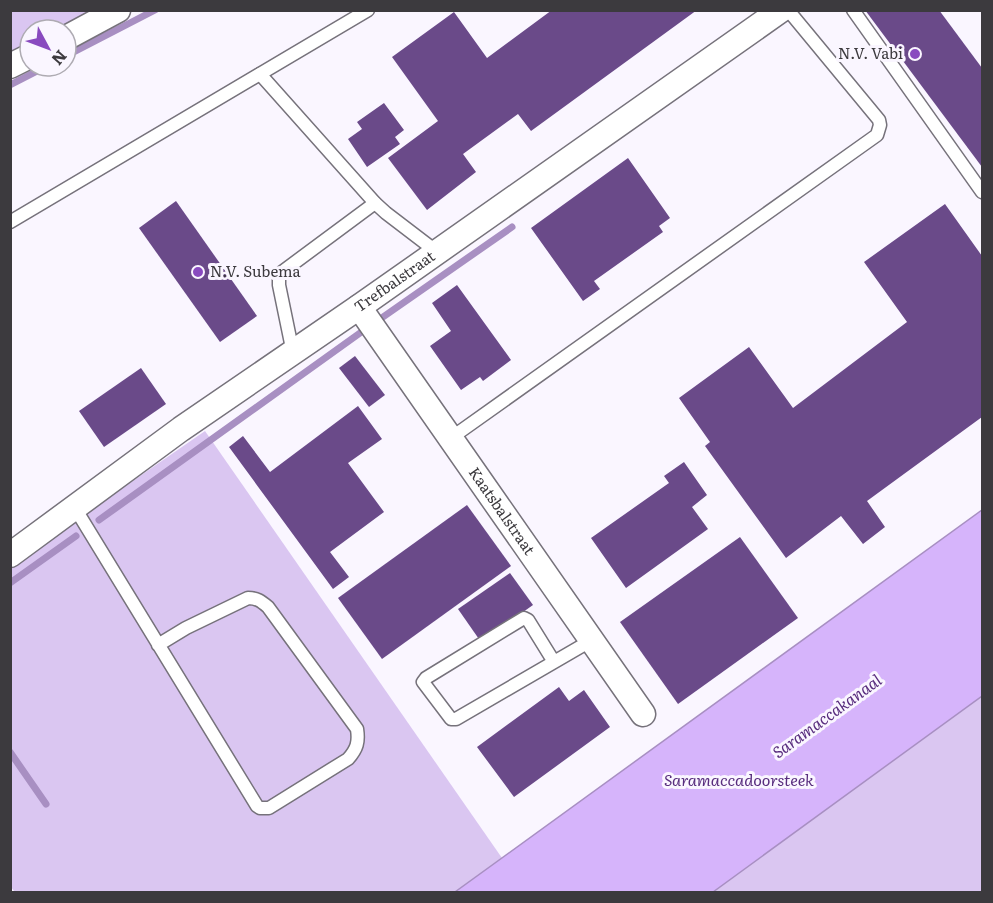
<svg xmlns="http://www.w3.org/2000/svg" width="993" height="903" font-family="Literata,serif">
	<rect width="100%" height="100%" fill="#faf6ff"/>
	<g fill="#dac6f1">
		<path d="M11,11H95L58,30H30V45L11,55Z"/>
		<path d="M205,431L502,858L455,892H15L10,886V566Z"/>
		<path d="M982,696V892H713Z"/>
	</g>
	<path fill="#d6b4fb" stroke="#a88fc2" stroke-width="1.5" d="M982,510V696L713,892H455Z"/>
	<g fill="none" stroke-linecap="round" stroke-linejoin="round">
		<g stroke="#a88fc2" stroke-width="7">
			<path d="M66,56L155,10"/>
			<path d="M10,85L47,66"/>
			<path d="M383,317L512,227"/>
			<path d="M99,520L360,333"/>
			<path d="M10,583L76,536"/>
			<path d="M10,752L46,804"/>
		</g>
	</g>
	<g fill="#6a4a89">
		<path d="M552,10H697L531,131L518,114L463,154L476,172L427,210L388,158L438,121L392,57L454,12L487,58Z"/>
		<path d="M865,10H939L982,68V167Z"/>
		<path d="M384,103L404,130L395,137L400,144L367,167L348,139L362,129L357,122Z"/>
		<path d="M628,158L670,218L659,226L663,232L594,281L600,289L583,301L531,228Z"/>
		<path d="M176,201L257,316L220,342L139,228Z"/>
		<path d="M945,204L982,256V417L867,501L885,527L863,544L841,516L786,558L705,446L710,442L679,398L749,347L793,408L907,322L864,262Z"/>
		<path d="M457,285L511,360L483,381L480,377L461,390L430,346L451,331L432,303Z"/>
		<path d="M355,356L385,395L369,407L339,368Z"/>
		<path d="M141,368L166,404L104,447L79,411Z"/>
		<path d="M358,406L382,439L348,463L384,512L330,552L349,577L333,589L229,447L243,436L270,472Z"/>
		<path d="M684,462L707,495L692,507L708,529L626,588L591,538L669,483L664,476Z"/>
		<path d="M467,505L511,566L382,659L338,598Z"/>
		<path d="M740,537L798,618L678,704L620,622Z"/>
		<path d="M510,573L533,605L481,642L458,609Z"/>
		<path d="M559,687L569,701L584,690L610,727L514,797L477,747Z"/>
	</g>
	<g fill="none" stroke-linecap="round" stroke-linejoin="round">
		<defs>
			<g id="service">
				<path d="M853,10L982,192"/>
				<path d="M260,74L375,203L386,213L437,252"/>
				<path d="M10,222L368,10"/>
				<path d="M293,353L279,285V276L282,272L375,203"/>
				<path d="M451,438L877,135L880,125L879,120L788,10"/>
				<path d="M75,508L257,806L260,808H269L348,759C357,749 359,742 357,729L268,607C261,601 257,598 248,598L186,628L158,645"/>
				<path d="M554,662L528,620L524,618L426,678L423,682L451,719H456L592,640"/>
			</g>
			<g id="minor">
				<path d="M66,38L118,10"/>
				<path d="M10,66L30,56"/>
				<path id="s1" d="M359,307L643,714"/>
				<path id="s2" d="M10,555L181,429L359,307L781,10"/>
			</g>
		</defs>
		<use href="#service" stroke="#76727b" stroke-width="15"/>
		<use href="#minor" stroke="#76727b" stroke-width="27"/>
		<use href="#service" stroke="#fff" stroke-width="12"/>
		<use href="#minor" stroke="#fff" stroke-width="24"/>
	</g>
	<g fill="#894abf" stroke="#faf6ff" stroke-width="2">
		<circle cx="915" cy="54" r="6"/>
		<circle cx="198" cy="272" r="6"/>
	</g>
	<g text-anchor="middle" stroke-width="6" stroke-linejoin="round" paint-order="stroke">
		<g font-size="15" fill="#3c3a3e" stroke="#faf6ff" text-anchor="end">
			<text x="903" y="59">N.V. Vabi</text>
			<text x="210" y="277" text-anchor="start">N.V. Subema</text>
		</g>
		<g font-size="15" fill="#3c3a3e" stroke="#faf6ff">
			<text dy="5" stroke="none"><textPath href="#s2" startOffset="472">Trefbalstraat</textPath></text>
			<text dy="5" stroke="none"><textPath href="#s1" startOffset="249">Kaatsbalstraat</textPath></text>
		</g>
		<g font-size="16" font-style="italic" fill="#582d7e" stroke="#faf6ff">
			<text transform="translate(827 716) rotate(-36)" y="6">Saramaccakanaal</text>
			<text x="739" y="786">Saramaccadoorsteek</text>
		</g>
	</g>
	<rect width="993" height="903" fill="none" stroke="#3c3a3e" stroke-width="24"/>
	<g transform="translate(48 48) rotate(131)"><circle r="28" fill="#faf6ff" stroke="#aeabb2" stroke-width="1.5"/>
	<path d="M0-4.5L10 22L0 15L-10 22Z" fill="#894abf"/>
	<text y="-9" font-size="16" font-weight="bold" text-anchor="middle" fill="#3c3a3e">N</text>
	</g>
</svg>
